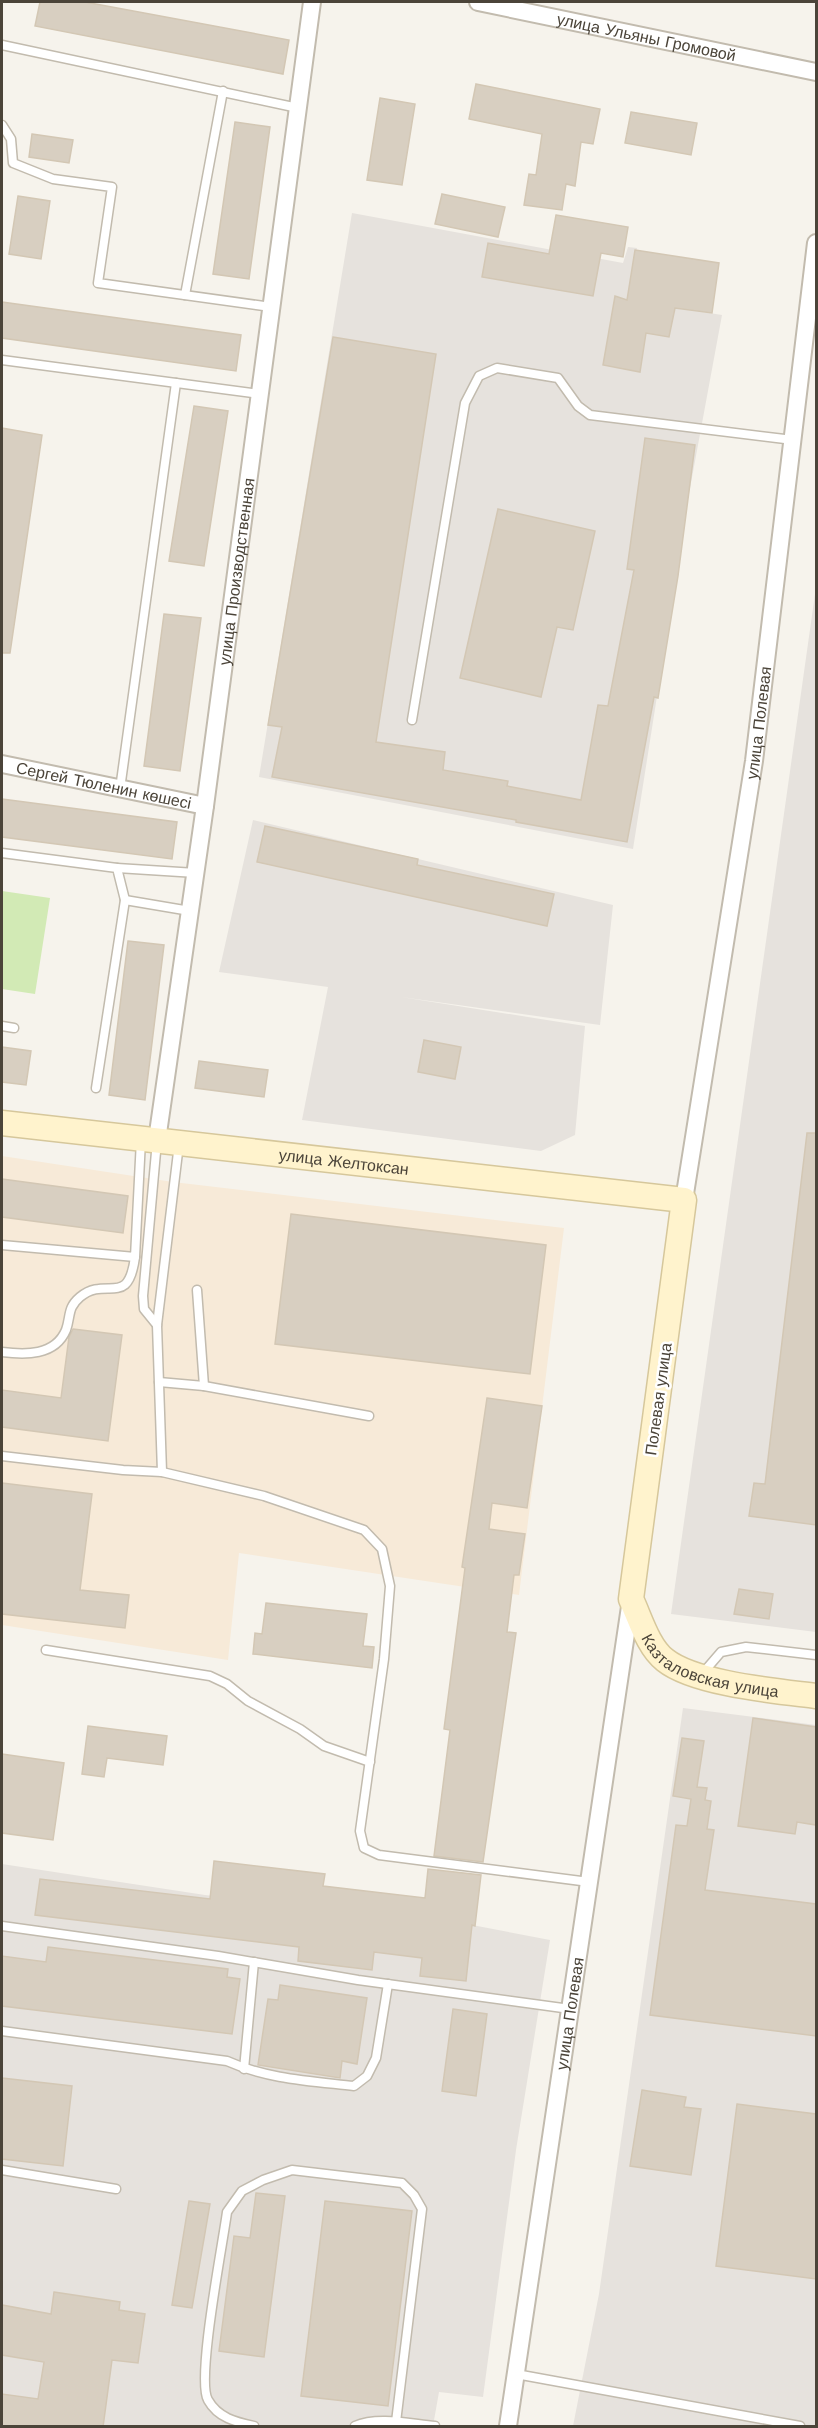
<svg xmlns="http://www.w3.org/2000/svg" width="818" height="2428" font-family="'Work Sans',sans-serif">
	<rect width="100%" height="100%" fill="#f6f3ec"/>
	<path fill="#f7ead8" d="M2,1156L173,1182L564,1228L519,1595L239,1553L228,1660L2,1625Z"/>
	<g fill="#e6e2dd">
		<path d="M352,213L623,263L628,247L637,248L628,300L722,315L688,499L633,849L259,777Z"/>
		<path d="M816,587V1632L671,1614Z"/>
		<path d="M253,820L613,905L600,1025L401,997L585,1026L575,1135L541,1151L302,1120L328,987L219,972Z"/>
		<path d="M683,1708L816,1725V2426H573L599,2294Z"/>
		<path d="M2,1864L205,1895L472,1925L550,1940L516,2150L483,2397L439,2392L433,2426H2Z"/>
	</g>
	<path fill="#d2eab5" d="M2,891L50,898L35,994L2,989Z"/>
	<g fill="#d8cfc1" stroke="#d3c7b4" stroke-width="1.5">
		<path d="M40,2H85L289,40L283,74L35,26Z"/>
		<path d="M476,84L600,109L593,144L581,142L575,186L566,184L562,210L524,205L529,174L536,175L542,134L469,119Z"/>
		<path d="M380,98L415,104L402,185L367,180Z"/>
		<path d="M631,112L697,123L691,155L625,143Z"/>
		<path d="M235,122L270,127L249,279L213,274Z"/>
		<path d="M32,134L73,140L69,163L29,157Z"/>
		<path d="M442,194L505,207L498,237L435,224Z"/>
		<path d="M18,196L50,201L41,259L9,254Z"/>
		<path d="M556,215L628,227L623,257L601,253L593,296L482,277L488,243L549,254Z"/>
		<path d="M635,250L719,263L712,313L675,308L669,337L646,333L640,372L603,365L615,296L627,300Z"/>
		<path d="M2,302L241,335L236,371L2,338Z"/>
		<path d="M333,337L436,354L376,742L445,752L443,770L508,781L507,786L581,800L598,705L608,706L634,570L627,569L645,438L695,445L678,576L658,698L654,697L627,842L516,822V820L272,777L282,727L268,725Z"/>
		<path d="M194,406L228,411L204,566L169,561Z"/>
		<path d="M2,428L42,435L10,653H2Z"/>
		<path d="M498,509L595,531L573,630L557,627L541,697L460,678Z"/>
		<path d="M164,614L201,618L180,771L144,766Z"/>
		<path d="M2,799L177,822L172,859L2,837Z"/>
		<path d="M265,826L418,859L417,865L554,894L547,926L257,862Z"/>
		<path d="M128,941L164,945L145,1100L109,1095Z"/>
		<path d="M424,1040L461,1047L455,1079L418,1072Z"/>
		<path d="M2,1047L31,1051L26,1085L2,1082Z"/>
		<path d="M199,1061L268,1070L264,1097L195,1088Z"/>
		<path d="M807,1133H816V1525L749,1516L754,1483L765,1484Z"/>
		<path d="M2,1179L128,1196L123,1233L2,1217Z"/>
		<path d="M291,1214L546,1245L530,1374L275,1344Z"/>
		<path d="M73,1329L122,1335L108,1441L2,1427V1390L61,1398L69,1337Z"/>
		<path d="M487,1398L542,1406L527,1508L492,1503L489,1529L525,1534L519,1575H514L507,1632L516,1633L483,1862L434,1856L450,1730L444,1729L465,1568L462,1567Z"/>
		<path d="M2,1483L92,1494L80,1590L129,1595L125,1628L2,1614Z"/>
		<path d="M739,1589L773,1594L769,1619L734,1614Z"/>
		<path d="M266,1603L367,1614L363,1646L374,1647L372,1668L253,1654L255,1633L262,1634Z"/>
		<path d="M753,1718L816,1727V1825L797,1822L795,1834L738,1826Z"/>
		<path d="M88,1726L167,1736L163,1765L107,1758L104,1777L82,1774Z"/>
		<path d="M682,1738L704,1741L697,1787L707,1788L705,1800L711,1801L707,1829L714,1830L705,1890L816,1904V2036L650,2015L676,1825L687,1826L691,1799L673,1796Z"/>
		<path d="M2,1754L64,1763L53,1840L2,1833Z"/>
		<path d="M214,1861L325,1874L323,1886L425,1898L428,1869L481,1875L475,1926L472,1925L466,1981L420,1976L422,1958L374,1952L372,1970L298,1961L299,1947L35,1915L40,1879L210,1899Z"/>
		<path d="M48,1947L228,1969L227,1977L240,1979L232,2034L2,2006V1956L46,1962Z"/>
		<path d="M280,1985L367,1998L357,2064L342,2061L340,2078L258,2065L268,1999L278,2000Z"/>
		<path d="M453,2009L487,2014L476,2096L442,2091Z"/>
		<path d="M2,2078L72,2086L63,2166L2,2159Z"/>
		<path d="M642,2090L686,2097L684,2107L701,2109L691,2175L630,2166Z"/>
		<path d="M737,2104L816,2114V2279L716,2266Z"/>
		<path d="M256,2193L285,2196L264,2357L219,2351L234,2236L250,2238Z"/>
		<path d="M189,2201L210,2204L192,2308L172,2305Z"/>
		<path d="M325,2201L412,2211L388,2406L301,2396Z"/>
		<path d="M54,2292L120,2302L119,2310L145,2314L138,2363L112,2360L103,2427H2V2394L38,2399L44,2362L2,2355V2305L51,2314Z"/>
	</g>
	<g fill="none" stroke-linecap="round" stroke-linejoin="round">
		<defs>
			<g id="lane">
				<path d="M2,45L298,108"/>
				<path d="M2,125L11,139L13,163L53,179L112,187L98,283L271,307"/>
				<path d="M185,295L223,91"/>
				<path d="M2,360L260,394"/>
				<path d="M412,720L465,403L479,376L497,368L558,378L578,406L590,415L793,440"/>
				<path d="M120,789L176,383"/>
				<path d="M2,853L117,868L125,900"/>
				<path d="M117,868L196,873"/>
				<path d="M2,1026L14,1028"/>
				<path d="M96,1088L125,900L190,911"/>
				<path d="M157,1141L143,1296L144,1309L157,1325"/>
				<path d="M2,1245L135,1257L141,1140"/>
				<path d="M197,1290L204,1386"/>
				<path d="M2,1352C25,1355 55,1356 66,1330C71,1316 67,1308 80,1297C107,1275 128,1309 135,1257"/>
				<path d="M159,1382L204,1386L369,1416"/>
				<path d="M2,1456L123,1470L162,1472L264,1496L364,1530L382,1549L390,1586L384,1659L360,1831L364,1848L379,1855L589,1882"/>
				<path d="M162,1472L157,1325L179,1144"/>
				<path d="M46,1650L210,1676L227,1684L248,1701L300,1729L324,1746L370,1762"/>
				<path d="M702,1674L721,1652L746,1647L816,1655"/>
				<path d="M2,1926L218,1956L358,1980L570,2009"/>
				<path d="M2,2031L227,2061C267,2079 310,2081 354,2086L367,2076L376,2058L388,1984"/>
				<path d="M244,2069L254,1962"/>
				<path d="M2,2170L116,2189"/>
				<path d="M516,2374L800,2426"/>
				<path d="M254,2426C236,2422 218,2418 208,2400C196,2380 223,2243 227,2212L242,2191L263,2180L292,2170L402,2183L414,2195L422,2209L396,2422"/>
				<path d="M355,2426C378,2416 411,2424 435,2426"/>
			</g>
			<g id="street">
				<path id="s1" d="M478,2L816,72"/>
				<path id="s2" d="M2,764L205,806"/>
				<path id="s3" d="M157,1140L205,806L312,2"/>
				<path id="s4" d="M684,1200L754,761L816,243"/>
				<path id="s5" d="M508,2426L631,1600"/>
			</g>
			<g id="secondary">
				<path id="s6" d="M2,1123L684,1200L631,1599C640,1618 648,1647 665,1660C695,1684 777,1691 816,1696"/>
			</g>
		</defs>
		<use href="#lane" stroke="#c2bbae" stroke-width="11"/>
		<use href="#street" stroke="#c2bbae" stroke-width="20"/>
		<use href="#secondary" stroke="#d6c79b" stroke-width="27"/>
		<use href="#lane" stroke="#fff" stroke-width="8"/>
		<use href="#street" stroke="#fff" stroke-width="16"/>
		<use href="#secondary" stroke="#fff3cd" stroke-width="24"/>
	</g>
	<g text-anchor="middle" stroke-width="5" stroke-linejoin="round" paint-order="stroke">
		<g font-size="16" fill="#4b4439" stroke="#fff">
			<text dy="6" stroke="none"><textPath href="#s1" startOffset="172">улица Ульяны Громовой</textPath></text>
			<text dy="6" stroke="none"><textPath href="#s3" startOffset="574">улица Производственная</textPath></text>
			<text dy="6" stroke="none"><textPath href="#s4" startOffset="483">улица Полевая</textPath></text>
			<text dy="6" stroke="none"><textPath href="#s2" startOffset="104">Сергей Тюленин көшесі</textPath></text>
			<text dy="6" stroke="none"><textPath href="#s6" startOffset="344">улица Желтоксан</textPath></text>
			<text transform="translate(658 1399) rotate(-82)" y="6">Полевая улица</text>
			<text dy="6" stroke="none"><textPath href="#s6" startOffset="1203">Казталовская улица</textPath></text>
			<text dy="6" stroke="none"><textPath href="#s5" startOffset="417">улица Полевая</textPath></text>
		</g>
	</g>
	<rect width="818" height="2428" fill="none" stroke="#4b4439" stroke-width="6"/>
</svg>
